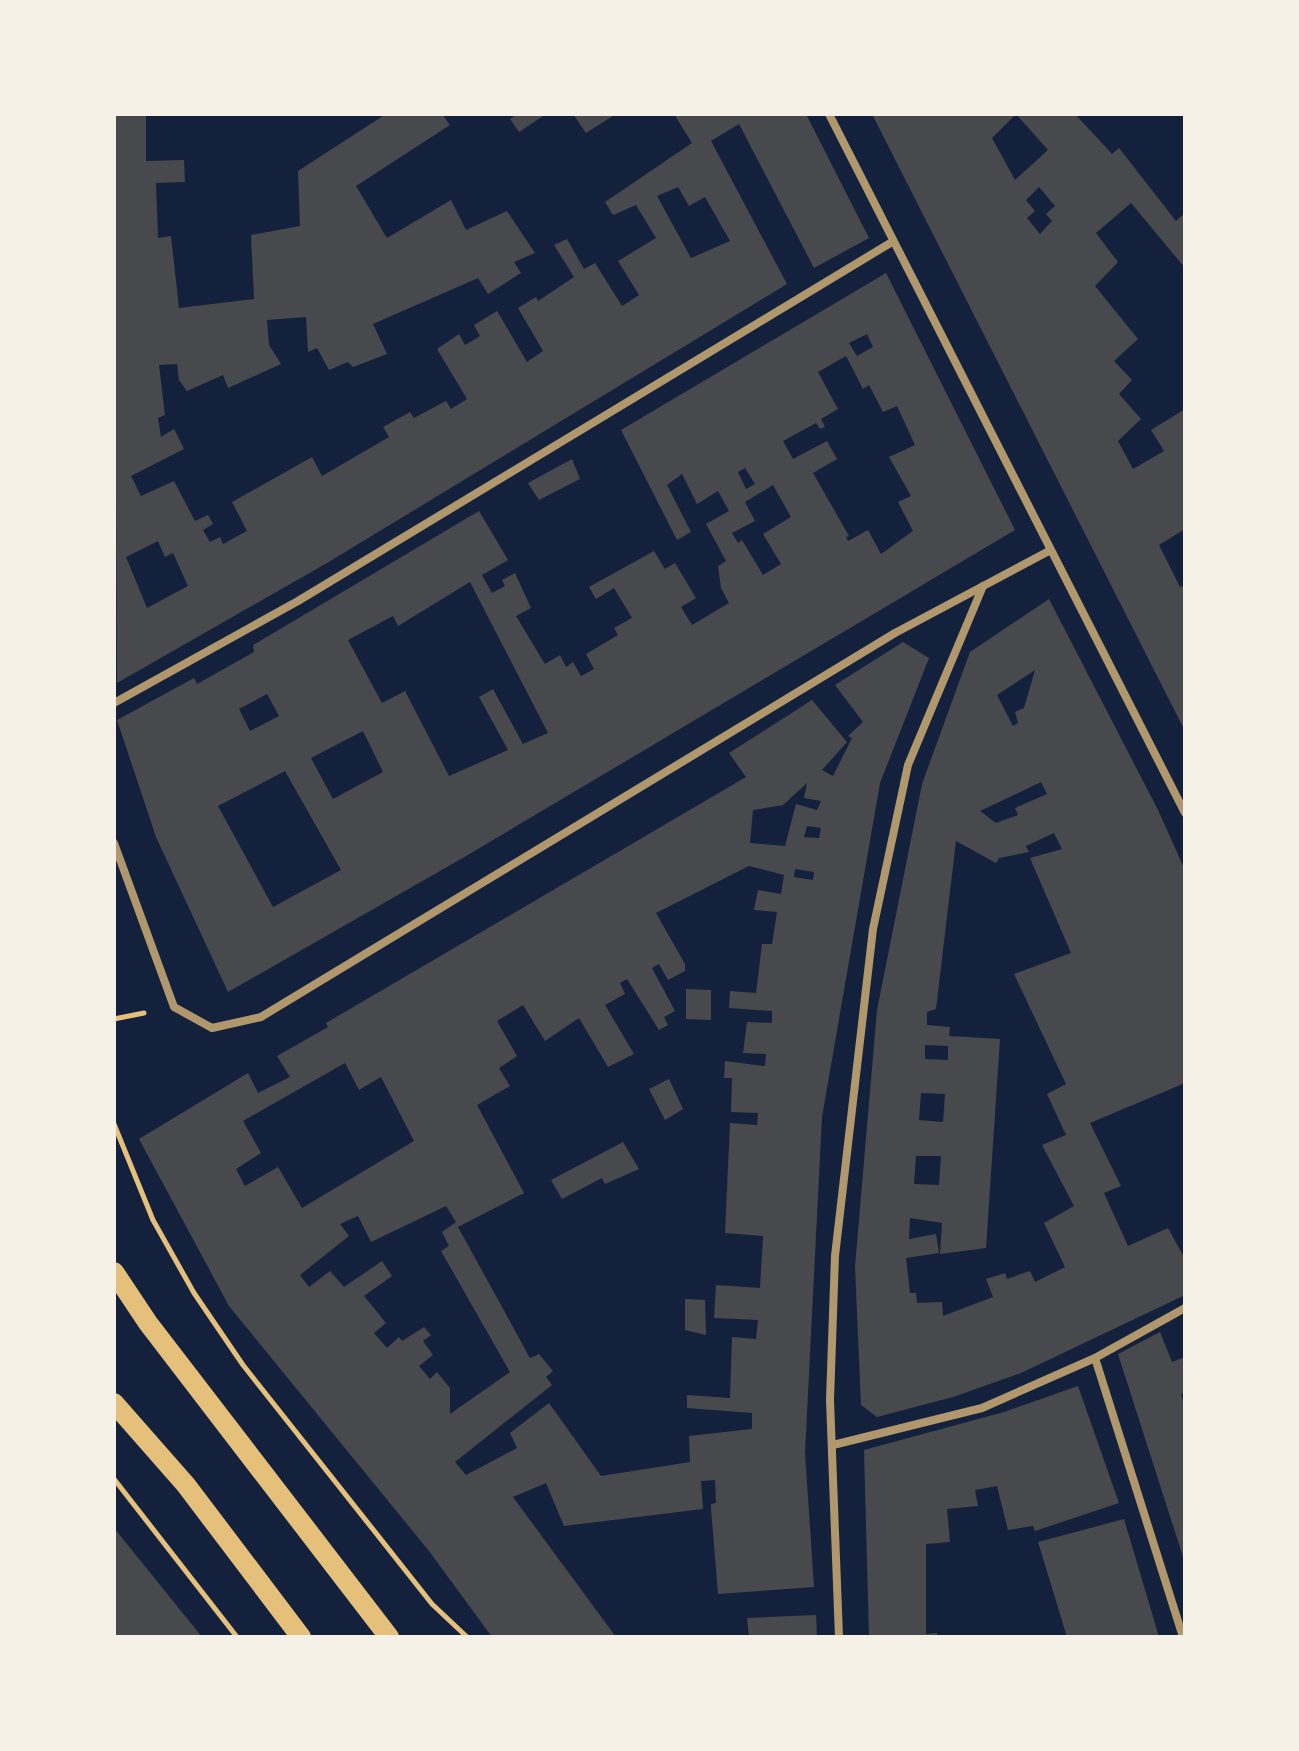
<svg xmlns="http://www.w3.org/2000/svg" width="1299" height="1751" font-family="'Space Grotesk',sans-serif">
	<rect width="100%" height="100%" fill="#14213d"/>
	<g fill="#48494c" fill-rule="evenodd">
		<path d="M114,114H146V161L184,160L185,182L156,183L158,238L171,236L179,308L254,299L251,235L300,226L298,171L386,114H442L450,125L356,186L387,238L451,200L466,230L507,211L535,253L514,262L521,273L488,294L478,278L373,324L387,354L353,367L348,362L329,370L317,348L308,352L306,317L267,320L269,345L281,364L228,388L223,375L187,391L179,380L177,364L159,365L165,415L158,418L161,437L174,429L184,449L131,476L141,496L174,481L195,521L208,515L213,524L203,530L210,542L220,537L223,544L247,531L232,502L312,457L322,476L389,437L383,427L410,412L414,418L446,401L451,409L467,399L437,349L459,334L465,345L480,336L474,325L497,311L527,362L543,351L518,308L536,297L538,301L574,277L554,245L567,239L584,269L595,263L622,306L639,295L618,261L656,238L636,205L613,215L605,202L692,143L674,114H806L869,238L814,268L739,124L711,141L787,284L327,563L117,683ZM678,187L689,206L705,197L730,241L691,258L657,196ZM158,541L165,557L173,553L188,586L147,608L126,557Z"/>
		<path d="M517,114H546L519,132L510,119Z"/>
		<path d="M573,114H616L586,133Z"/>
		<path d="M872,114H1016L992,138L1015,180L1048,150L1016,114H1075L1112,154L1119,148L1176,221L1185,213V268L1131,203L1096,233L1118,262L1095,286L1138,339L1114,361L1132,380L1119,394L1141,419L1118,441L1133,469L1164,451L1151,430L1185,409V529L1159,545L1180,587L1185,585V731ZM1039,187L1055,206L1046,214L1052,221L1040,234L1027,218L1035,211L1026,200Z"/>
		<path d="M886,273L1015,530L461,859L228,992L156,837L117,720L194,678L197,684L254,652L253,645L479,511L508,560L482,575L492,593L505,586L502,580L515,573L531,608L516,616L545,664L560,655L566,667L573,662L581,676L594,669L586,654L618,635L614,628L632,618L614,588L596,599L589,587L654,551L665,569L675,563L696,598L681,607L692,625L729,603L721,588L718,566L726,561L706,524L729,511L718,491L697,504L682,474L667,485L691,532L677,540L621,430ZM867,334L873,347L857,356L849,343ZM846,356L863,389L869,385L883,412L897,406L915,445L889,457L911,496L898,502L913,531L881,554L868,530L848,541L846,537L849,536L813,473L837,459L827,441L793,459L783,441L816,423L820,429L825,427L821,419L838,409L818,372ZM745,468L755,484L746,489L738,472ZM773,485L791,517L763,534L781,564L763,575L742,540L738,543L732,533L755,521L745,502ZM470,582L548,733L523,744L493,689L479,697L508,750L449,776L405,691L382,703L348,640L393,616L398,626ZM267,694L279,716L250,731L239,709ZM363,731L383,772L333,799L311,758ZM285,771L341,870L273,907L218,806Z"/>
		<path d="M572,459L580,479L539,500L528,483Z"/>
		<path d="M1049,599L1158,810L1185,870V1083L1090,1123L1121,1186L1104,1193L1128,1246L1168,1228L1185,1259V1295L1021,1373L953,1397L877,1417L861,1405L855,1266L877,1010L922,784L970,652ZM1035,670L1024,708L1015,712L1018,723L1013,726L997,695ZM1041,782L1047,794L1015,808L1018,815L996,823L980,811ZM1054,833L1062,849L1030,858L1071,953L1014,974L1066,1084L1047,1094L1066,1135L1042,1145L1074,1206L1044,1223L1065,1267L1035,1282L1030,1271L1007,1279L1005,1273L986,1279L993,1297L943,1316L942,1302L917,1303L916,1293H910L906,1258L939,1253L936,1234L909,1239L910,1218L942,1223L940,1254L986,1248L1000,1039L949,1036L950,1027L927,1025V1012L936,1009L956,841L996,863L999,858L1029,852L1026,846ZM925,1045L948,1046V1060L925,1059ZM921,1093L945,1094L943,1122L919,1120ZM916,1156H941L939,1185L914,1184Z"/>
		<path d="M903,642L929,658L880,783L822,1117L805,1453L814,1587L718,1594L711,1509V1504L716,1503L715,1480L701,1481L703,1509L564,1526L546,1483L513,1497L616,1637H492L429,1551L229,1306L139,1139L248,1073L258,1093L290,1077L277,1056L328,1027L326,1023L746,777L729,753L812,700L847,742L822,770L833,776L852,738L848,736L863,722L835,685ZM807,783L804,798L821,801L817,810L796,804L785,846L750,843L753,810L783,805ZM807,826L821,828L819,838L804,837ZM749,866L784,875L781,894L758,890L754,910L777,912L772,944H762L756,993L730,991L729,1008L772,1011V1023L747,1022L743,1053L766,1054L765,1066L725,1061L724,1078H732L731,1112L758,1113L757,1125L730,1123L725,1233L763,1236L760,1288L716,1285L714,1318L758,1320L756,1339L732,1337L730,1398L687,1395V1408L752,1413V1429L689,1436L690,1462L601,1476L549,1403L510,1433L517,1448L466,1475L455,1462L552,1385L546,1377L553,1371L539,1354L530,1358L458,1227L524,1193L477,1105L510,1086L499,1068L517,1056L497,1021L523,1005L545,1041L579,1018L608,1067L634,1054L605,1005L625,994L620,983L627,979L659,1030L668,1025L664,1017L675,1011L652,968L659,964L668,980L685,971V964L656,913ZM795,869L814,872L813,880L794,877ZM345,1063L359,1090L381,1077L414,1141L302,1208L278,1167L245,1186L236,1169L261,1153L243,1121ZM446,1206L456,1222L442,1232L449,1246L441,1251L510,1372L450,1414V1388L437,1372L430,1379L419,1366L433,1355L423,1341L431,1335L424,1327L402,1341L399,1337L387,1348L374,1333L386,1323L364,1296L392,1276L382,1261L344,1287L330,1271L309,1287L300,1275L349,1236L340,1224L358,1216L371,1242Z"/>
		<path d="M686,989L711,990V1020L686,1019Z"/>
		<path d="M669,1079L683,1109L665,1120L649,1089Z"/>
		<path d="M623,1142L639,1169L605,1184L602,1178L562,1199L551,1180Z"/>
		<path d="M685,1299L705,1300L706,1335L685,1330Z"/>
		<path d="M1160,1332L1172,1362L1185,1357V1393L1181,1394L1185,1409V1563L1118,1354Z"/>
		<path d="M1078,1386L1119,1503L1035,1531L1033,1526L1008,1530L997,1486L975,1490L978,1506L947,1509L950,1542L926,1544V1634L937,1633V1637H869L864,1450L1004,1412Z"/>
		<path d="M1124,1519L1159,1637H1067L1038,1542Z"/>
		<path d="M114,1528L131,1549L202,1637H114Z"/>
		<path d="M816,1615L817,1637H749L747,1618Z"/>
	</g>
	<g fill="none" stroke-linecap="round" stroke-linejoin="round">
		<g stroke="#e5c07b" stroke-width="5">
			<path d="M114,1019L144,1013"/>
			<path d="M114,1124L153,1220L194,1293L243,1365L432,1604L467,1637"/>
			<path d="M114,1479L237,1637"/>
		</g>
		<g stroke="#b1986c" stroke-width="8">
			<path d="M829,114L1185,813"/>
			<path d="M114,703L298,601L892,242"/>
			<path d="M114,843L174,1007L212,1028L261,1017L895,633L1049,551"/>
			<path d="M1095,1358L1183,1637"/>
			<path d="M833,1445L982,1408L1095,1358L1185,1308"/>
			<path d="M839,1637L830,1400L835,1256L873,929L908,765L983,586"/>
		</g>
		<g stroke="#e5c07b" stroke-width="20">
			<path d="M114,1272L148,1323L389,1637"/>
			<path d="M114,1403L186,1485L301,1637"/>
		</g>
	</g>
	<rect width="1299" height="1751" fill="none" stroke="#f6f1e7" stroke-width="232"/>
</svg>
